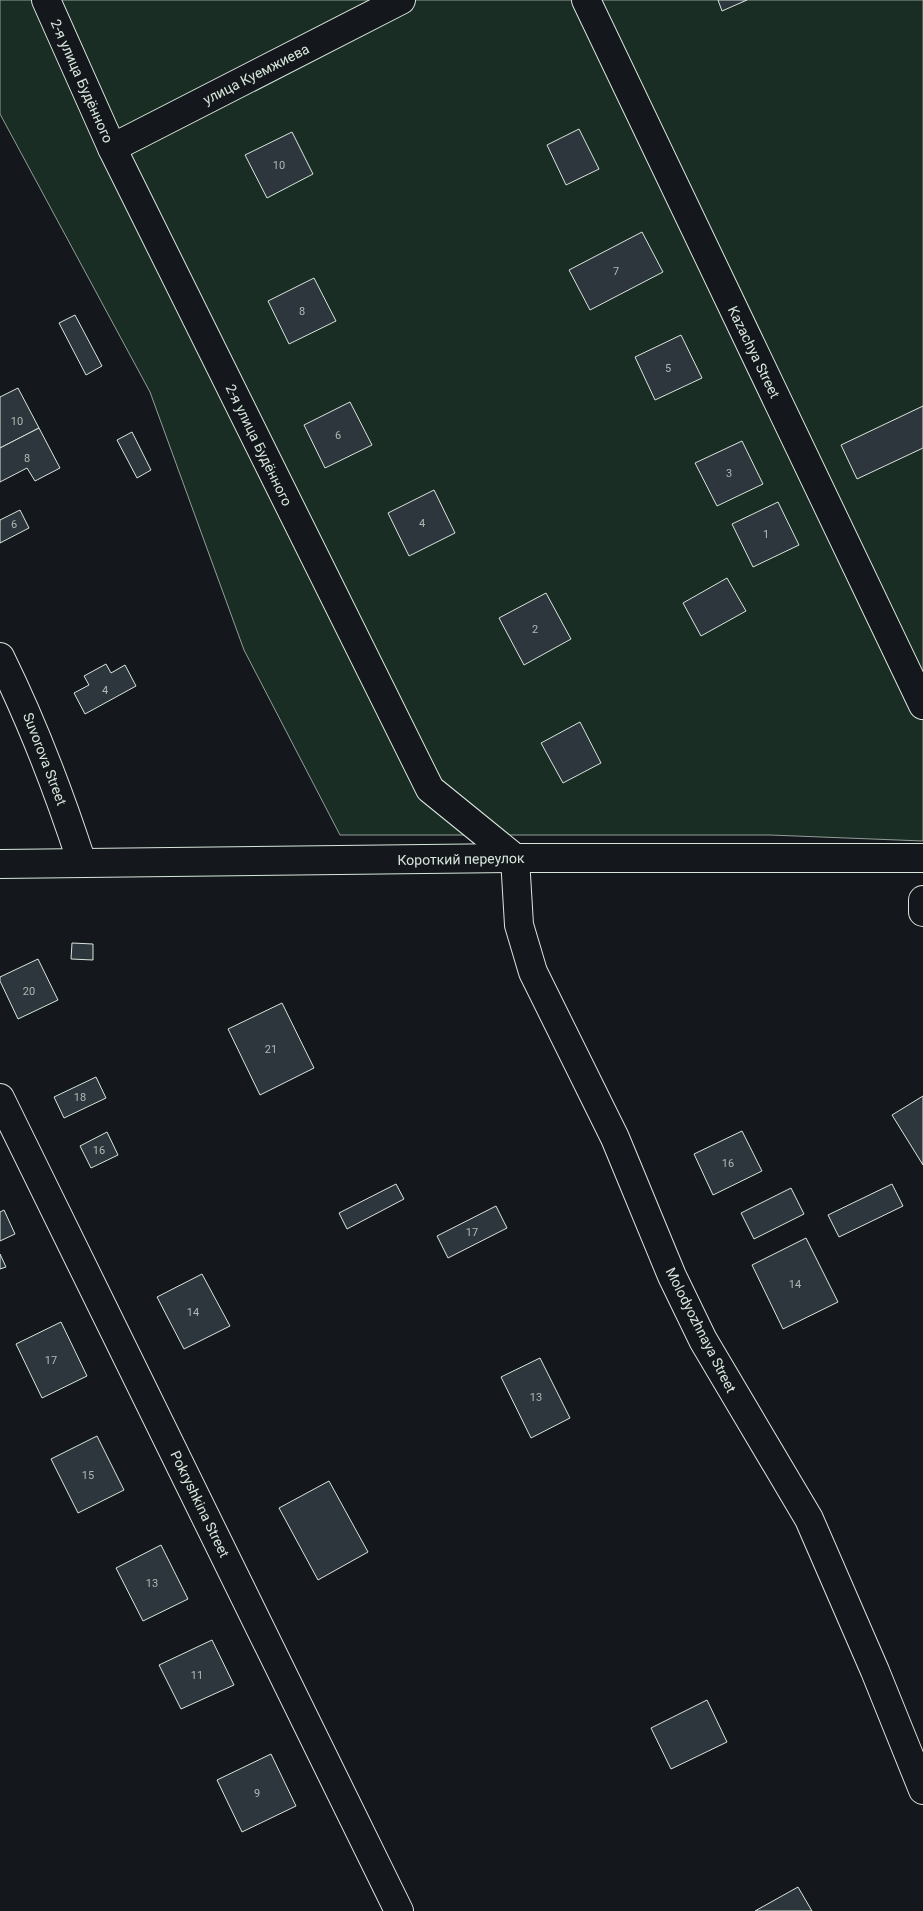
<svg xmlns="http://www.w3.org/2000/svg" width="923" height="1911" font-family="Roboto,sans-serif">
	<rect width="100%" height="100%" fill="#14181c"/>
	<path fill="#1a2d24" stroke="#939e99" d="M0,0H923V841L770,835H340L244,650L150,392L0,114Z"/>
	<g fill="#2c363c" stroke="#d8e6dc">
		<path d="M718,0H747L722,11Z"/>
		<path d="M579,129L599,169L566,185L547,145Z"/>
		<path d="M292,132L313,174L267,198L245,155Z"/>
		<path d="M642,232L663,272L590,310L569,270Z"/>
		<path d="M314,278L336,321L289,344L268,301Z"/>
		<path d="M75,315L102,366L86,375L59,323Z"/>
		<path d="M681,335L702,378L655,400L635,357Z"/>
		<path d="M18,388L39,428L0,448V397Z"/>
		<path d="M350,402L372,445L325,468L304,425Z"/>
		<path d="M923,406V448L857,479L841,445Z"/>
		<path d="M39,428L60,468L35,481L27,468L0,482V448Z"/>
		<path d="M132,432L151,470L137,478L117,440Z"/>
		<path d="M742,441L763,484L717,506L695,463Z"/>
		<path d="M434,490L455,533L409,556L388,513Z"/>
		<path d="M778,502L799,545L753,567L732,524Z"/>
		<path d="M20,510L29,528L0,543V520Z"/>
		<path d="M727,578L746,611L701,636L683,603Z"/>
		<path d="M546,593L571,639L524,665L499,618Z"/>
		<path d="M106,664L111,673L125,665L136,686L85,714L74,693L89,685L84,676Z"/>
		<path d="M580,722L601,763L563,783L541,743Z"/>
		<path d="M72,943L93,944V960L71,959Z"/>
		<path d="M38,959L58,1000L18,1019L0,981V977Z"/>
		<path d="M282,1003L314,1068L260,1095L228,1029Z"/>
		<path d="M96,1077L106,1098L64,1118L54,1097Z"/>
		<path d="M923,1096V1165L892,1115Z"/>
		<path d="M742,1131L762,1171L713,1195L694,1154Z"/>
		<path d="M107,1132L118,1155L91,1168L80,1146Z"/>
		<path d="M396,1184L404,1199L347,1229L339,1213Z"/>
		<path d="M892,1184L903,1206L839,1237L828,1215Z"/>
		<path d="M791,1188L804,1214L754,1239L741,1213Z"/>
		<path d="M496,1206L507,1228L448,1258L437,1236Z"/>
		<path d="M4,1210L15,1234L0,1241V1212Z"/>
		<path d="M806,1238L838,1302L783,1329L752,1265Z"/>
		<path d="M0,1254L6,1267L0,1269Z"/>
		<path d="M202,1274L230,1326L184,1349L157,1297Z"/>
		<path d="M61,1322L87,1376L42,1398L16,1344Z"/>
		<path d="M540,1358L570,1418L531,1438L501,1377Z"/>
		<path d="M97,1436L124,1490L78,1513L51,1459Z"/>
		<path d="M329,1481L368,1552L318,1580L279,1508Z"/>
		<path d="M161,1545L188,1599L143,1621L116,1568Z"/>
		<path d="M212,1640L234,1685L181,1709L159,1665Z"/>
		<path d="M707,1700L727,1742L671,1769L651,1728Z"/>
		<path d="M271,1754L296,1806L242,1832L217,1780Z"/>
		<path d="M798,1887L812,1911H755Z"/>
	</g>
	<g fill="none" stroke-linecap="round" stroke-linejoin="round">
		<defs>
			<g id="minor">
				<path d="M46,0L112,148L430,789L515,858L519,925L533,972L615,1138L672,1276L703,1340L809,1519L875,1671L923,1790"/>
				<path d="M586,0L923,705"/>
				<path d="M112,148L401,0"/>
				<path d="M0,657C33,724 59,792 82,863"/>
				<path d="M0,864L515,858H923"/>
				<path d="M923,900V912"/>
				<path d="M0,1098L399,1911"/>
			</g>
		</defs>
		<use href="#minor" stroke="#d8e6dc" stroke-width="30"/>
		<use href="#minor" stroke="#14181c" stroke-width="28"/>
	</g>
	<g text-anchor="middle" stroke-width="4" stroke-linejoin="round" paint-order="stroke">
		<g font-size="11" fill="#adbab4">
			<text x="279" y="169">10</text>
			<text x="616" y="275">7</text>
			<text x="302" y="315">8</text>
			<text x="668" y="372">5</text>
			<text x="17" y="425">10</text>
			<text x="338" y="439">6</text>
			<text x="27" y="462">8</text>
			<text x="729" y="477">3</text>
			<text x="422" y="527">4</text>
			<text x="14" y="528">6</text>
			<text x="766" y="538">1</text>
			<text x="535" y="633">2</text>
			<text x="105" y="694">4</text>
			<text x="29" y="995">20</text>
			<text x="271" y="1053">21</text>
			<text x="80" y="1101">18</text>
			<text x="99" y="1154">16</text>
			<text x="728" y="1167">16</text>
			<text x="472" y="1236">17</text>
			<text x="795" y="1288">14</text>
			<text x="193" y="1316">14</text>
			<text x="51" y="1364">17</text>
			<text x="536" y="1401">13</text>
			<text x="88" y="1479">15</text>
			<text x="152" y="1587">13</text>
			<text x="197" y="1679">11</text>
			<text x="257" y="1797">9</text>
		</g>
		<g font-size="14" fill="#d8e6dc" stroke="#14181c">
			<text transform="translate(256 74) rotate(-27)" y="5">улица Куемжиева</text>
			<text transform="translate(82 81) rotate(66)" y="5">2-я улица Будённого</text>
			<text transform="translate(754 352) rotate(64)" y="5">Kazachya Street</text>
			<text transform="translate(259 445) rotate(64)" y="5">2-я улица Будённого</text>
			<text transform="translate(45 759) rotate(69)" y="5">Suvorova Street</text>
			<text transform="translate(461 859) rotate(-1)" y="5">Короткий переулок</text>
			<text transform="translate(701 1330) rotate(63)" y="5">Molodyozhnaya Street</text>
			<text transform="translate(200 1504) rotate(64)" y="5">Pokryshkina Street</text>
		</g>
	</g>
</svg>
